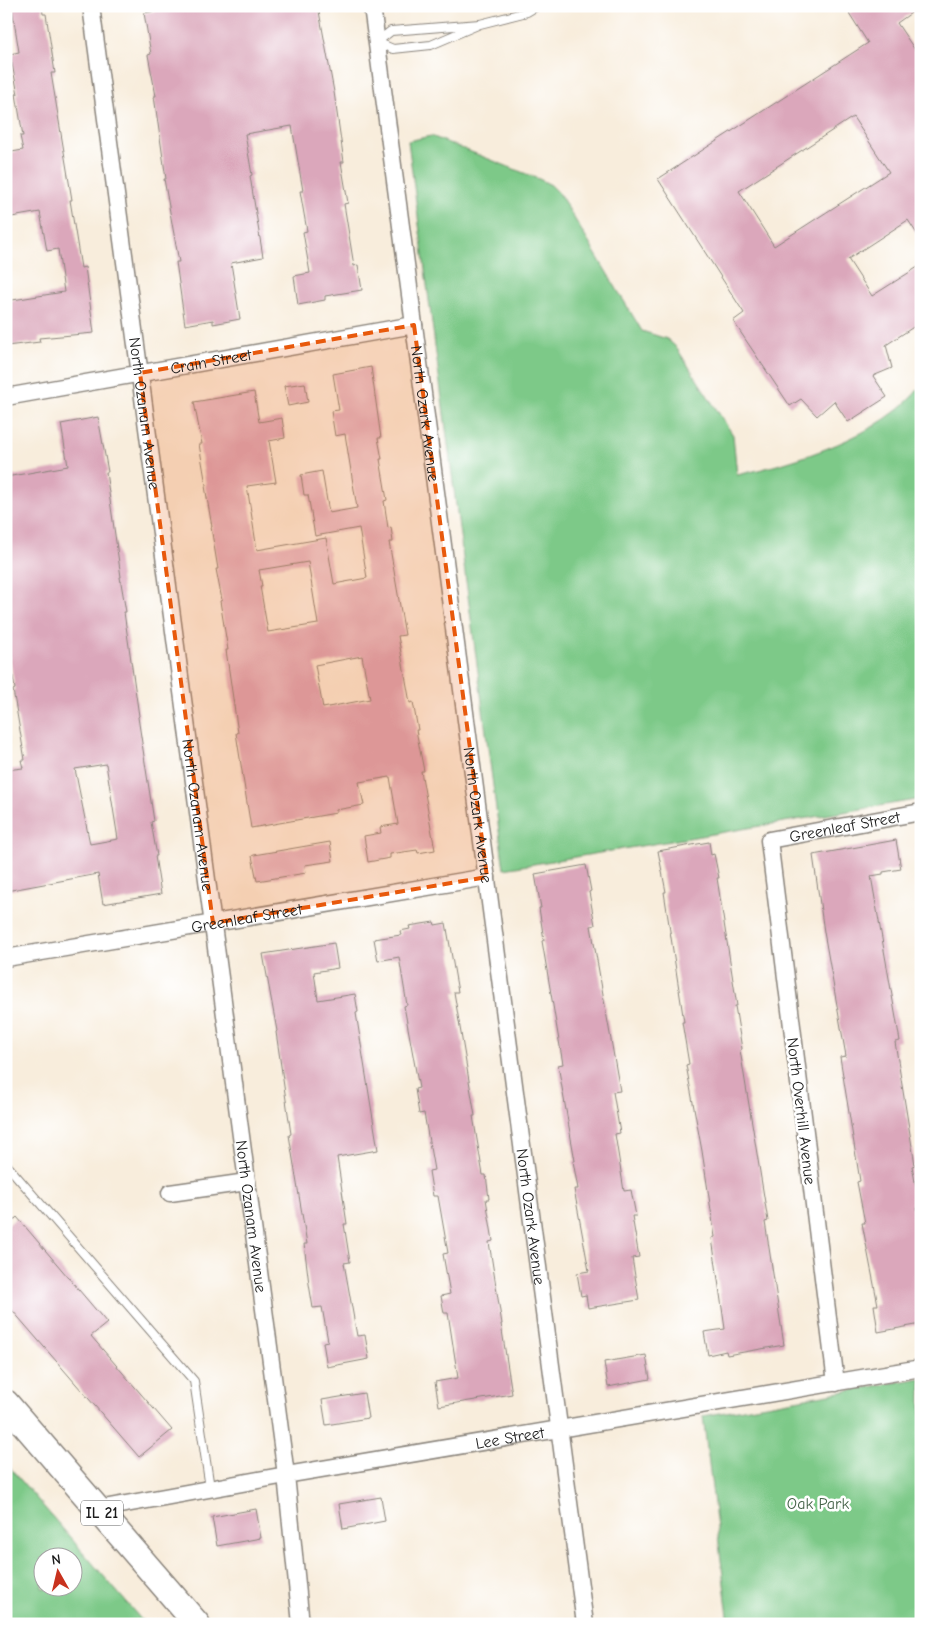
<svg xmlns="http://www.w3.org/2000/svg" width="927" height="1630" font-family="'Comic Neue',sans-serif">
	<rect width="100%" height="100%" fill="#fff"/>
	<filter id="ink" filterUnits="userSpaceOnUse"><feTurbulence type="fractalNoise" baseFrequency=".02" numOctaves="2"/><feDisplacementMap in="SourceGraphic" scale="10" xChannelSelector="R" yChannelSelector="G"/><feConvolveMatrix kernelMatrix="1 2 1 2 8 2 1 2 1" color-interpolation-filters="sRGB"/></filter>
	<filter id="wash" filterUnits="userSpaceOnUse"><feTurbulence type="fractalNoise" baseFrequency=".0096" numOctaves="4" result="noise"/><feDisplacementMap in="SourceGraphic" scale="20" xChannelSelector="R" yChannelSelector="G"/><feGaussianBlur stdDeviation="1.12" result="paint"/><feColorMatrix in="noise" values="0 0 0 0 0 0 0 0 0 0 0 0 0 0 0 0 0 1.4 0 .05"/><feComposite in="paint" operator="in"/></filter>
	<g filter="url(#wash)">
		<rect width="100%" height="100%" fill="#f8eddc"/>
		<g fill="#7dc988" stroke="#4c7252" fill-rule="evenodd">
			<path d="M431,136L539,179L551,185L559,193L642,331L667,339L676,347L733,435L737,475C796,462 883,436 921,386V799L504,869L408,141Z"/>
			<path d="M921,1378V1624H729L703,1416Z"/>
			<path d="M6,1463L145,1624H6ZM42,1558H72V1588H42Z"/>
		</g>
		<g id="blocks">
			<g fill="#dba7bb" fill-rule="evenodd">
				<path d="M25,6H42L43,14H46L55,73H51L72,200H70L81,268L85,267L94,333L39,338L40,342L6,346V301L64,292L58,249L47,251L40,212L6,218V153L23,150L20,136H23L16,94H18L10,54L19,52L12,8Z"/>
				<path d="M184,6H318L334,92L344,162H341L348,203L344,204L354,266L358,265L362,290L325,296V300L298,305L294,276L310,273L303,232L307,231L300,191H303L292,126L245,134L252,175L250,176L263,257L231,263L240,319L213,324V320L185,325L176,262H179L164,179H166L154,96H156L148,55L151,54L144,13Z"/>
				<path d="M860,6H921L897,23L915,50L921,45V240L908,220L848,259L872,296L921,265V322L886,345L892,368L873,376L887,397L848,422L834,401L817,416L801,399L790,406L733,321L744,313L658,179L868,43L849,13ZM853,117L889,172L774,246L739,191Z"/>
				<path d="M371,367L381,438H378L382,459H380L387,500L384,501L388,528L391,527L393,542H389L405,635L398,636L410,703L413,702L418,730H416L424,771H421L435,850L418,853L417,850L390,854V858L368,862L364,836L381,833L380,827L398,824L390,777L359,782L364,805L336,810V813L251,828L236,733H238L226,650H228L220,601L222,600L216,569H218L211,527H212L205,486L206,485L199,444H202L194,402L254,392L259,422L282,418L285,438L269,441L276,482L247,486L257,550L326,538L334,584L367,578L359,528L315,536L308,495H304L301,475L322,471L329,513L357,508L345,434L335,436L331,411L339,410L333,374ZM308,562L318,624L268,632L260,586H262L259,570ZM362,656L370,699L323,708L315,665Z"/>
				<path d="M305,383L308,402L288,406L284,386Z"/>
				<path d="M98,417L108,472H106L121,577H120L126,612H124L139,716L138,717L154,821L151,822L157,856H155L161,894L103,904L98,874L6,891V770L23,768L21,760H25L13,690L15,689L6,635V477L68,466L61,424ZM106,764L118,839L90,844L75,769Z"/>
				<path d="M896,840L901,869L883,872V874L871,876L900,1041L895,1042L915,1165L912,1166L920,1208H917L921,1231V1324L878,1332L874,1305H878L862,1223H865L857,1182L860,1181L840,1057L846,1056L824,932L813,855Z"/>
				<path d="M330,842L333,861L305,865L306,873L257,881L252,856L254,855Z"/>
				<path d="M709,842L711,855L714,854L719,878H717L737,1006H735L742,1049L740,1050L768,1221L765,1222L784,1345L727,1355L726,1351L708,1355L704,1332L725,1329L712,1238L715,1237L702,1151L686,1065L689,1064L682,1022H684L664,892H666L658,851Z"/>
				<path d="M586,865L591,891L589,892L595,925L591,926L620,1091L613,1092L620,1133L615,1134L624,1191L631,1190L636,1216H632L639,1257L632,1258L639,1300L588,1308L586,1295L581,1296L577,1273L589,1271L574,1189H578L573,1161H575L558,1065L563,1064L542,941L544,940L539,908H541L535,874Z"/>
				<path d="M434,922L435,925L446,923L458,992H454L475,1116H473L483,1175H486L489,1199H486L493,1241L489,1242L502,1324H501L512,1394L439,1406L435,1382L458,1378L448,1313H444L441,1296L450,1294L443,1254L448,1253L438,1196H433L429,1171L434,1170L424,1113L419,1114L415,1089L419,1088L404,1006L407,1005L399,957L378,961L374,939L401,935L400,931L410,929L409,926Z"/>
				<path d="M334,943L338,968L314,972L318,1000L355,994L358,1012L356,1013L378,1150L337,1157L347,1224H344L350,1262L344,1263L357,1336L365,1335L369,1359L327,1367L323,1342L328,1341L322,1307L313,1308L309,1284L304,1244H307L289,1135L291,1134L276,1032L277,1031L263,954Z"/>
				<path d="M17,1217L107,1323L91,1336L172,1430L139,1457L6,1303V1227Z"/>
				<path d="M646,1355L650,1379L608,1387L604,1362Z"/>
				<path d="M364,1393L368,1418L326,1425L322,1400Z"/>
				<path d="M381,1497L385,1521L343,1529L339,1504Z"/>
				<path d="M256,1509L261,1538L217,1546L212,1517Z"/>
			</g>
		</g>
	</g>
	<g filter="url(#ink)">
		<use href="#blocks" fill-opacity="0" stroke="#8a847c" stroke-width="1"/>
		<g fill="none" stroke-linecap="round" stroke-linejoin="round">
			<defs>
				<g id="lane">
					<path d="M480,24L431,45L393,49L377,42L391,31L480,24L527,12L537,6"/>
					<path d="M6,1164L194,1381L210,1488"/>
				</g>
				<g id="street">
					<path id="s1" d="M91,6L286,1475L301,1624"/>
					<path id="s2" d="M372,6L585,1624"/>
					<path id="s3" d="M6,397L414,325"/>
					<path id="s4" d="M6,958L487,877"/>
					<path d="M170,1193L247,1182"/>
					<path id="s5" d="M836,1383L769,840L921,812"/>
					<path id="s6" d="M98,1509L286,1475L921,1368"/>
				</g>
				<path id="primary" d="M6,1403L197,1624"/>
			</defs>
			<use href="#lane" stroke="#8a847c" stroke-width="10"/>
			<use href="#street" stroke="#8a847c" stroke-width="19"/>
			<use href="#primary" stroke="#8a847c" stroke-width="28"/>
			<use href="#lane" stroke="#fff" stroke-width="8"/>
			<use href="#street" stroke="#fff" stroke-width="16"/>
			<use href="#primary" stroke="#fff" stroke-width="25"/>
		</g>
	</g>
	<path fill="#e8590c" fill-opacity="0.2" stroke="#e8590c" stroke-width="4" stroke-dasharray="10 6" stroke-linejoin="round" d="M414,325L487,877L213,923L140,373Z"/>
	<g text-anchor="middle" stroke-width="5" stroke-linejoin="round" paint-order="stroke">
		<rect fill="#fff" stroke="#606060" stroke-width="1" x="81" y="1500.5" width="42" height="25" rx="4"/>
		<g font-size="15" font-weight="bold" fill="#1c1c1c">
			<text x="102" y="1518">IL 21</text>
		</g>
		<g font-size="16" fill="#1c1c1c" stroke="#fff">
			<text dy="6" stroke="none"><textPath href="#s3" startOffset="208">Crain Street</textPath></text>
			<text dy="6" stroke="none"><textPath href="#s1" startOffset="411">North Ozanam Avenue</textPath></text>
			<text dy="6" stroke="none"><textPath href="#s2" startOffset="411">North Ozark Avenue</textPath></text>
			<text dy="6" stroke="none"><textPath href="#s1" startOffset="816">North Ozanam Avenue</textPath></text>
			<text dy="6" stroke="none"><textPath href="#s2" startOffset="816">North Ozark Avenue</textPath></text>
			<text dy="6" stroke="none"><textPath href="#s5" startOffset="624">Greenleaf Street</textPath></text>
			<text dy="6" stroke="none"><textPath href="#s4" startOffset="244">Greenleaf Street</textPath></text>
			<text transform="translate(802 1111) rotate(83)" y="6">North Overhill Avenue</text>
			<text dy="6" stroke="none"><textPath href="#s1" startOffset="1221">North Ozanam Avenue</textPath></text>
			<text dy="6" stroke="none"><textPath href="#s2" startOffset="1221">North Ozark Avenue</textPath></text>
			<text dy="6" stroke="none"><textPath href="#s6" startOffset="418">Lee Street</textPath></text>
		</g>
		<g font-size="16" fill="#436147" stroke="#fff">
			<text x="818" y="1509">Oak Park</text>
		</g>
	</g>
	<rect width="927" height="1630" fill="none" stroke="#fff" stroke-width="25"/>
	<g transform="translate(58 1572) rotate(352)"><circle r="24" fill="#ffffff" stroke="#a4a4a4"/>
	<path d="M0-4L9 19L0 12L-9 19Z" fill="#c8321e"/>
	<text y="-8" font-size="14" font-weight="bold" text-anchor="middle" fill="#1c1c1c">N</text>
	</g>
</svg>
